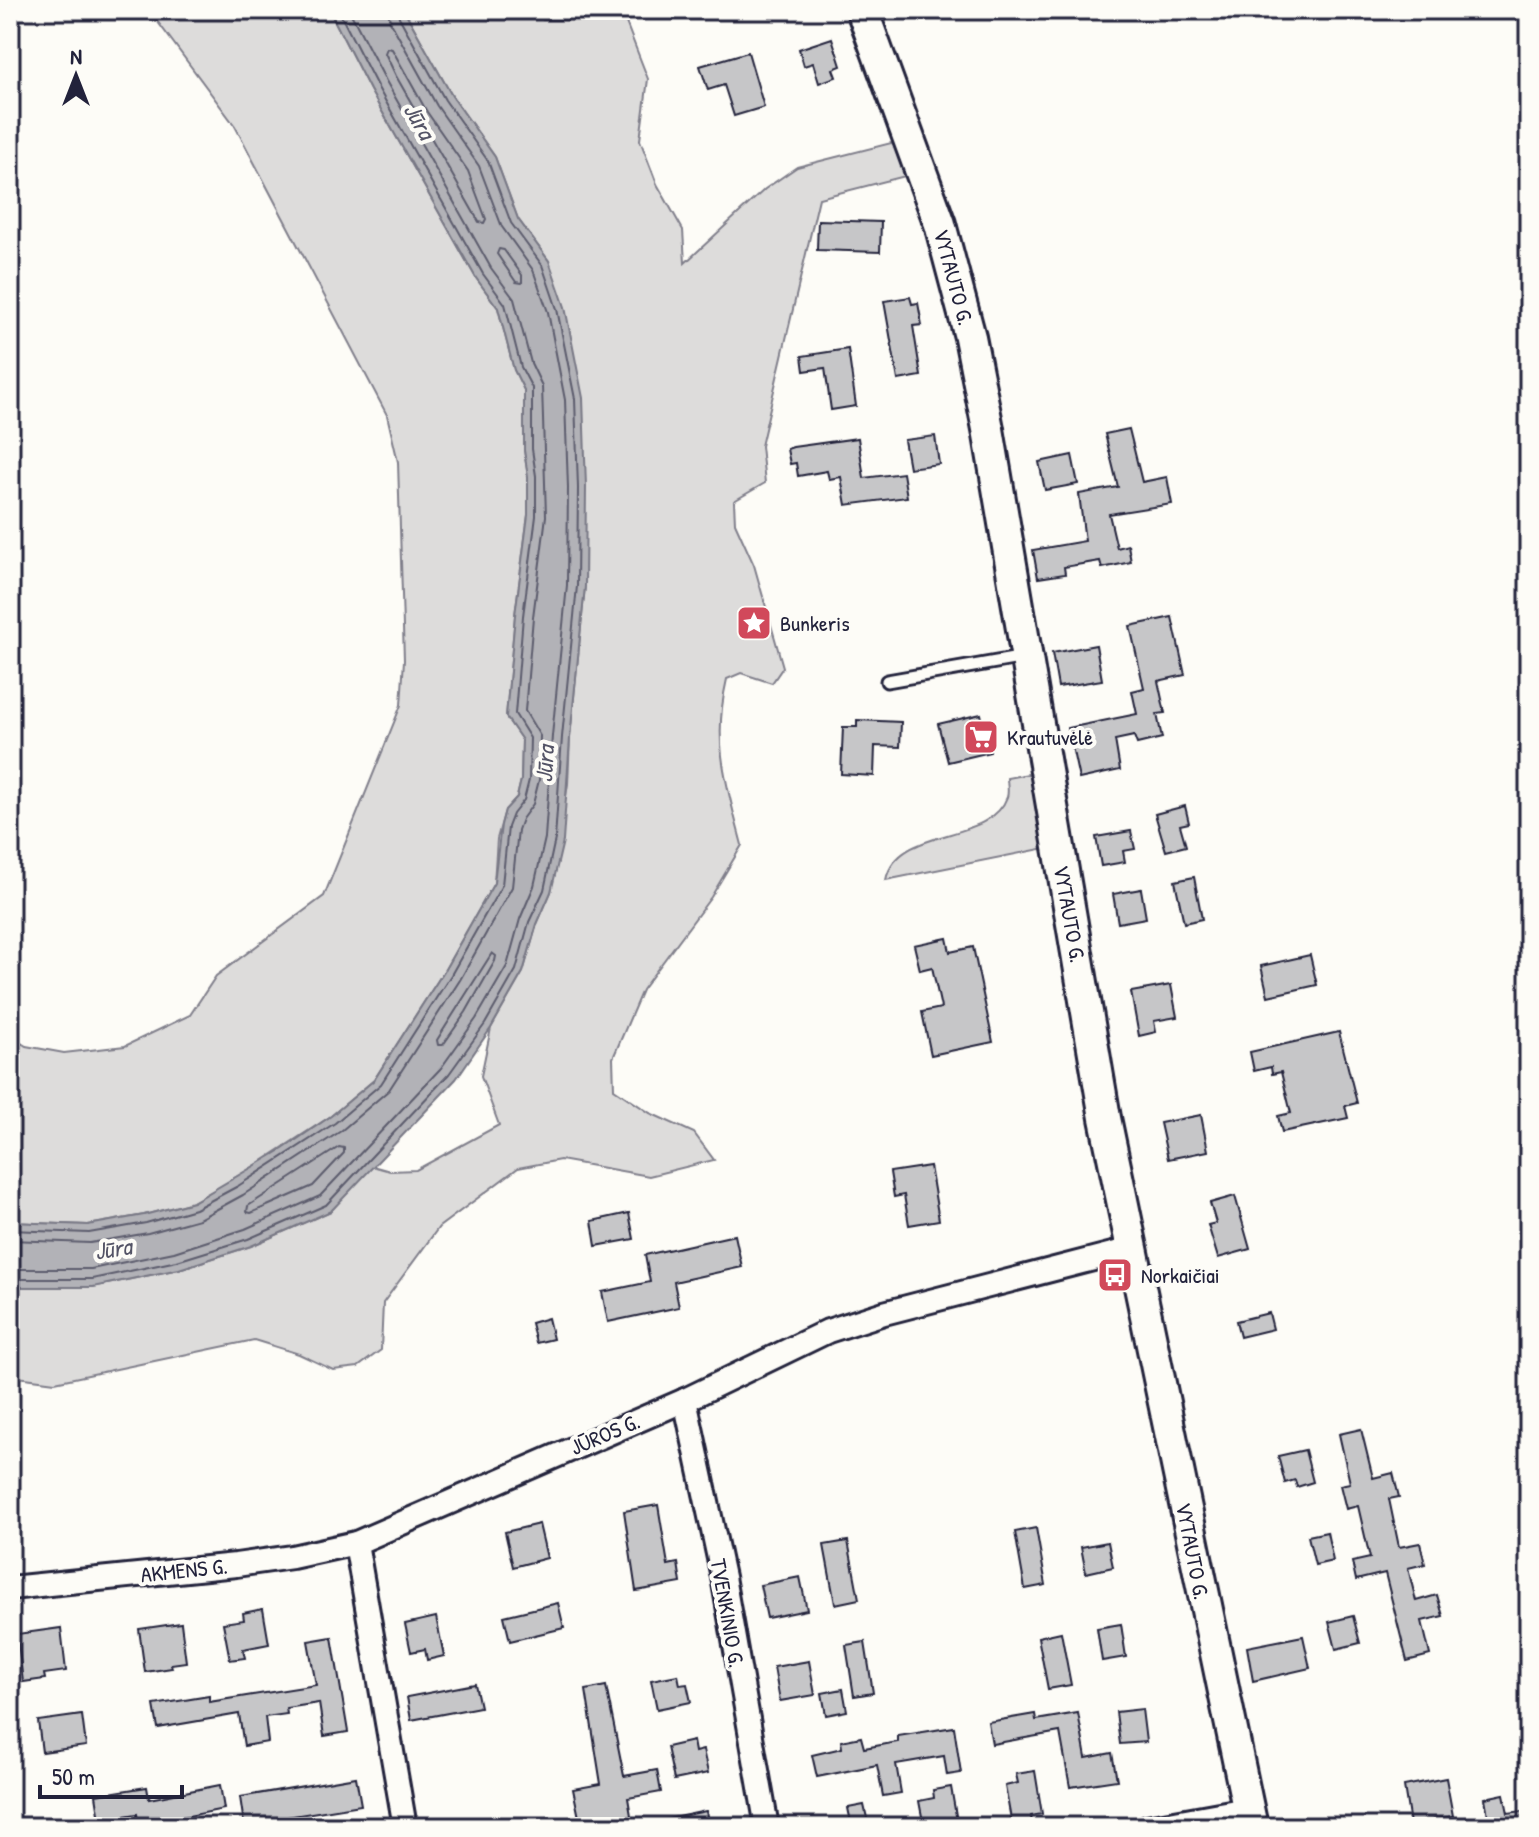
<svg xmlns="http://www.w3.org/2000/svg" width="1539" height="1837" font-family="'Patrick Hand',sans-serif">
	<rect width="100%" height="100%" fill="#fdfcf7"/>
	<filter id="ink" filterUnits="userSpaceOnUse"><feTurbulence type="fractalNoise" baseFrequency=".0125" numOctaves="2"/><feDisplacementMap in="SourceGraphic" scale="16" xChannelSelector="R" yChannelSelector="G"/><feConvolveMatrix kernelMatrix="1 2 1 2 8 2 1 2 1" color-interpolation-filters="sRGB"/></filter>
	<g filter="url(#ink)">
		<g fill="#dddcdb" stroke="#807f8b" stroke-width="2">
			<path d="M149,10H329L370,90L476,278L498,308L514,370L524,390V450L528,477V515L515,615L506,717L522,740L521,780L517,797L505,810L497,839L494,883L444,971L374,1080L331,1116L233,1180L193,1202L144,1215L88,1225L10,1222V1036L26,1046L64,1053L125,1046L190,1015L216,976L324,896L401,705L404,660L398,462L387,415L235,126Z"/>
			<path d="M404,10H542L543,20H625L648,79L640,140L657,184L683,230L685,263L765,189L797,167L891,143L921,172L819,198L761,446L765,483L734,501L735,523L754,565L783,667L772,683L741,673L727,679C712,743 726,783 742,845L711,897L642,990L613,1058L614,1089L650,1113L694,1133L714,1160L649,1176L560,1160L518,1168L439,1227L383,1303L381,1350L358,1367L333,1370L299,1354L254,1340L55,1382L10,1376V1287H93L179,1269L251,1246L331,1211L372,1166L390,1171L416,1170L499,1125L481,1076L491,1028L523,972L537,924L551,892L568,784L570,738L585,586L549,261L518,219L495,157L452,96Z"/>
			<path d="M1039,772L1051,847L886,880C897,825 990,845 1007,797C1009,792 1007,783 1007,778Z"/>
		</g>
		<path fill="#b2b2b7" stroke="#787885" stroke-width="2" d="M329,10H404L452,96L495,157L518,219L549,261L565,307L583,398L586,487L585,586L570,738L563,841L551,892L537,924L523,972L491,1028L456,1079L331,1211L251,1246L179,1269L93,1287H10V1222L88,1225L144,1215L193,1202L283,1149L331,1116L374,1080L444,971L494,883L501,825L505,810L517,797L521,780L522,740L506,717L515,615L528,515V477L524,450V390L514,370L498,308L476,278L370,90Z"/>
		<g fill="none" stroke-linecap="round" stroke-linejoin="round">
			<g stroke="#5c5c6d" stroke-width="2">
				<path d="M387,48L392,49L427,112L468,171L486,219L484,223L479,222L396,76L385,53Z"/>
				<path d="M499,249L504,250L522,275V283L516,282L497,254Z"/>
				<path d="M492,953L496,956L495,961L466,1012L443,1045H438L437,1040Z"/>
				<path d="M339,1147L344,1148V1153L313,1186L251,1213L247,1212L248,1206Z"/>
				<path d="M10,1230L89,1233L146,1223L195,1209L238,1186L335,1123L381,1084L451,975L502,885L508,827L513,814L524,800L529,780L530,738L515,714L523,616L536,516V476L532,449V388L521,367L505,304L483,274L377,86L338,10"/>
				<path d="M10,1240L90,1243L148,1233L199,1219L243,1195L341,1131L389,1090L460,980L512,887L518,830L522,819L533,804L539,780L540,736L525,711L533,617L546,516L542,386L531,363L514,299L491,268L386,81L349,10"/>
				<path d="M10,1269H91L174,1252L245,1229L320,1196L441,1068L476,1019L507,966L520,919L534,886L545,838L552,736L567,585L568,488L565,400L548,312L533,270L502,227L479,166L437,106L390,21L388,10"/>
				<path d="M10,1279H92L177,1261L248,1239L326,1205L449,1074L485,1024L516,970L529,922L544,890L555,839L562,737L577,586L578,488L575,399L557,309L542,265L511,223L488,161L445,100L399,17L398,10"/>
			</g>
		</g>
		<g fill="#c6c6c8" stroke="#22223b" stroke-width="2">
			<path d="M832,38L841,66L833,69L836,77L819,83L813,63L804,66L799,49Z"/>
			<path d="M748,52L764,107L734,116L724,85L708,90L700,66Z"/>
			<path d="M818,220L881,222L880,252L817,250Z"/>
			<path d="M910,297L912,304L918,303L922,325L913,326L921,376L898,380L884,301Z"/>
			<path d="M848,349L856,406L831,410L825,368L804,371L802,356Z"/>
			<path d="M1129,429L1142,482L1167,477L1172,504L1109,514L1117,548L1128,545L1131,562L1102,568L1100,561L1064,567L1065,574L1038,578L1033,550L1085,541L1079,494L1118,487L1105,434Z"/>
			<path d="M935,436L939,464L909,468L904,440Z"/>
			<path d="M858,438L864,478L903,473L907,497L846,505L841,477L829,479L827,471L798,476L796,463L790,464L787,449L793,447Z"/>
			<path d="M1072,455L1078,484L1045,490L1039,462Z"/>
			<path d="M1172,617L1185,675L1158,681L1165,713L1157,714L1162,738L1137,744L1134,736L1115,740L1120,770L1079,779L1068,728L1137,714L1132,691L1144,688L1130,626Z"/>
			<path d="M1096,645L1102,680L1058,687L1052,653Z"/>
			<path d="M981,714L990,752L948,762L938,724Z"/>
			<path d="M857,720L901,722L900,747L875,746L874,776L841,774L843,727H857Z"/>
			<path d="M1185,806L1189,823L1180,825L1186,846L1166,851L1155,814Z"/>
			<path d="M1131,831L1135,849L1123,851L1125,862L1101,866L1096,837Z"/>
			<path d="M1194,877L1202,919L1184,923L1175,881Z"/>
			<path d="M1141,889L1146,918L1118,923L1113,894Z"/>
			<path d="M947,938L950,952L973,947L993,1042L931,1055L922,1012L941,1008L932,967L920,970L914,945Z"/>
			<path d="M1310,955L1317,985L1268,996L1261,966Z"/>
			<path d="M1171,985L1177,1017L1154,1021L1156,1032L1139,1036L1131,992Z"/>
			<path d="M1339,1032L1357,1103L1345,1106L1348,1118L1282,1132L1278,1116L1291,1113L1281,1072L1272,1074L1271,1067L1254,1071L1250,1052Z"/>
			<path d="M1201,1115L1208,1151L1168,1159L1160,1123Z"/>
			<path d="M930,1166L939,1220L909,1225L904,1195L894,1197L890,1172Z"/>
			<path d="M1235,1196L1250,1249L1218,1258L1208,1225L1216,1223L1210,1203Z"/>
			<path d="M629,1213L634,1239L596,1246L592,1221Z"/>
			<path d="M735,1235L742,1267L674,1282L679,1307L608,1322L602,1292L650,1282L645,1255Z"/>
			<path d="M1269,1313L1273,1329L1240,1337L1236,1321Z"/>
			<path d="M548,1318L553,1339L536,1343L531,1323Z"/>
			<path d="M1361,1429L1373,1478L1393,1473L1399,1497L1389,1499L1399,1547L1420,1543L1425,1564L1408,1568L1416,1601L1437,1595L1443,1616L1422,1621L1430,1655L1407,1661L1385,1573L1356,1580L1352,1562L1370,1558L1358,1506L1346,1509L1340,1485L1350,1483L1339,1434Z"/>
			<path d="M1305,1450L1313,1482L1297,1487L1295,1480L1285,1483L1278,1456Z"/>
			<path d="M658,1505L668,1565L678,1563L681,1583L636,1591L624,1511Z"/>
			<path d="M539,1524L547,1558L513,1567L505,1532Z"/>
			<path d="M1036,1528L1046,1585L1025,1589L1015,1532Z"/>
			<path d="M1327,1532L1333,1561L1315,1565L1308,1536Z"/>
			<path d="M848,1541L859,1599L835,1604L824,1545Z"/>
			<path d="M1108,1542L1113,1567L1086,1573L1081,1547Z"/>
			<path d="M800,1577L807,1610L767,1618L760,1585Z"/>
			<path d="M558,1603L564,1628L510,1641L504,1616Z"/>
			<path d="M263,1609L269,1644L243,1649L245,1658L230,1660L223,1623L244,1620L243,1613Z"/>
			<path d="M1353,1616L1360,1643L1336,1649L1329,1622Z"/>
			<path d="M436,1617L444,1656L427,1660L425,1649L411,1652L405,1624Z"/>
			<path d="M181,1623L186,1662L171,1664L172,1668L145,1672L139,1629Z"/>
			<path d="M1121,1624L1126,1657L1102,1661L1097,1628Z"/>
			<path d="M61,1628L66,1671L44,1674L45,1679L23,1682L17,1634Z"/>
			<path d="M1061,1632L1071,1685L1048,1689L1038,1637Z"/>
			<path d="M1303,1636L1310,1668L1253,1681L1247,1647Z"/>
			<path d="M332,1637L348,1732L324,1736L319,1703L286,1708L287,1714L265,1717L268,1742L244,1746L239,1714L158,1728L154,1705L209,1696V1702L316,1685L308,1641Z"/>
			<path d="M865,1642L873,1693L854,1696L846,1645Z"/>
			<path d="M809,1661L815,1695L780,1701L774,1667Z"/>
			<path d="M678,1675L680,1685L687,1684L691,1702L657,1709L651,1680Z"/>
			<path d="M475,1684L480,1707L411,1720L407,1697Z"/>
			<path d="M606,1686L624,1776L657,1770L661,1792L628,1798L633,1827H581L573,1789L601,1784L586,1690Z"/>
			<path d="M843,1689L847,1711L826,1715L822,1693Z"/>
			<path d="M1142,1709L1146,1742L1120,1744L1116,1712Z"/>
			<path d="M1078,1713L1086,1758L1112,1753L1117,1780L1070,1787L1060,1732L992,1744L988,1722L1035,1714L1036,1720Z"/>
			<path d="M82,1715L86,1746L42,1752L38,1721Z"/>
			<path d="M954,1727L961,1773L947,1775L944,1756L896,1764L901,1793L883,1796L877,1765L817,1777L812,1755L842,1748L841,1741L861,1737L864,1748L898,1742V1736Z"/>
			<path d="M693,1741L695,1752L703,1750L708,1773L674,1780L667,1747Z"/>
			<path d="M1035,1771L1042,1814L1031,1816L1032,1822L1012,1825L1005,1786L1018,1783L1016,1774Z"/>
			<path d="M356,1777L361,1805L244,1824L240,1797Z"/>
			<path d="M1446,1778L1453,1816L1410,1824L1404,1786Z"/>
			<path d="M220,1785L224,1809L153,1823V1827H139L137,1814L100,1820L96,1795L147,1787L149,1799Z"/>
			<path d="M951,1787L958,1827H924L919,1801L934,1798L933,1790Z"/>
			<path d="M1504,1794L1508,1813L1523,1811L1526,1827H1475L1474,1818L1488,1816L1485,1798Z"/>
			<path d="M864,1805L869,1827H852L848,1808Z"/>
			<path d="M706,1811L709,1827H664L663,1820Z"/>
		</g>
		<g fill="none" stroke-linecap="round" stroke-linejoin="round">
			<defs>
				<path id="lane" d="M887,681L1025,657"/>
				<g id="street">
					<path d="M685,1400L723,1577L767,1827"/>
					<path d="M356,1543L405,1827"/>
					<path d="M10,1588L236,1565L292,1557L356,1543L685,1400L828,1331L884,1313L1132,1249"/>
					<path d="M1147,1827L1247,1809"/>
				</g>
				<path id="secondary" d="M862,10L940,224L970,337L988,429L1105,1118L1252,1827"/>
			</defs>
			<use href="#lane" stroke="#22223b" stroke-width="17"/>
			<use href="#street" stroke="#22223b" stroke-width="28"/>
			<use href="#secondary" stroke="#22223b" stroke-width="36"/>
			<use href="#lane" stroke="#fdfcf7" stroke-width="11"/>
			<use href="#street" stroke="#fdfcf7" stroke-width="22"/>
			<use href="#secondary" stroke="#fdfcf7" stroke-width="30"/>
		</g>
	</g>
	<defs>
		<symbol id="sight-square" viewBox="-11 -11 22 22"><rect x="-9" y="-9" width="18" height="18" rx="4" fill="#d1495b" stroke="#fdfcf7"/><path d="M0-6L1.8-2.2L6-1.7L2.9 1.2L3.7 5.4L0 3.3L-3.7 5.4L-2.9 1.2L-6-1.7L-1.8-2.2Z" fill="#fff"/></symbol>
		<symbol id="supermarket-square" viewBox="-11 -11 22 22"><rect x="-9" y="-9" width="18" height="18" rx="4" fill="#d1495b" stroke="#fdfcf7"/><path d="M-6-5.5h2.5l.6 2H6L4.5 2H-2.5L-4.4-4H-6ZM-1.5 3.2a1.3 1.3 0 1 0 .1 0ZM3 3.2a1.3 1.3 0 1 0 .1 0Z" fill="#fff"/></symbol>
		<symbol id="bus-square" viewBox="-11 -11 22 22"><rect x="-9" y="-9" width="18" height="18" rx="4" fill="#d1495b" stroke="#fdfcf7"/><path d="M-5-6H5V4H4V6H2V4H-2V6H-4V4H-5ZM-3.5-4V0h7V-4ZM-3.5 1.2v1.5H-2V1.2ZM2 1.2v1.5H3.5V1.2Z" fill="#fff"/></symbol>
	</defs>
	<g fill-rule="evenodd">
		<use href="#sight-square" x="734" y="603" width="40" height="40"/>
		<use href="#supermarket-square" x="961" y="717" width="40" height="40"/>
		<use href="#bus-square" x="1095" y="1255" width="40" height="40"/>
	</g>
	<g text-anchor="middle" stroke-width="8" stroke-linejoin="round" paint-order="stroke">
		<g font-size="22" fill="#22223b" stroke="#fdfcf7">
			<text transform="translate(954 277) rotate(75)" y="8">VYTAUTO G.</text>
			<text transform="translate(1070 914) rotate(80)" y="8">VYTAUTO G.</text>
			<text transform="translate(605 1434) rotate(-23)" y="8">JŪROS G.</text>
			<text transform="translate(1193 1551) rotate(79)" y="8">VYTAUTO G.</text>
			<text transform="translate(184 1570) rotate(-6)" y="8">AKMENS G.</text>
			<text transform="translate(728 1613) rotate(80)" y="8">TVENKINIO G.</text>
		</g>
		<g font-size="22" fill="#22223b" stroke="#fdfcf7" text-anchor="start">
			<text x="780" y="631">Bunkeris</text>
			<text x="1007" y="745">Krautuvėlė</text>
			<text x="1141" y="1283">Norkaičiai</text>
		</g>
		<g font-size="24" font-style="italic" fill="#545466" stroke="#fdfcf7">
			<text transform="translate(419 121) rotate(60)" y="8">Jūra</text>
			<text transform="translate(545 764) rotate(-87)" y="8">Jūra</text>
			<text transform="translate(113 1249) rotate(-9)" y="8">Jūra</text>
		</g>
	</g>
	<rect width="1539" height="1837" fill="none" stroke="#fdfcf7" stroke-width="40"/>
	<rect x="20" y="20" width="1499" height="1797" fill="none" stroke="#22223b" stroke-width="3" filter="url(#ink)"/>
	<g transform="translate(76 76)" stroke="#fdfcf7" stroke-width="6" paint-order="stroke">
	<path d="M0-6L14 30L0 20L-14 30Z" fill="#22223b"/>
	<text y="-12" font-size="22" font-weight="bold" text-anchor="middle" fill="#22223b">N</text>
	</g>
	<path d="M40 1785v12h142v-12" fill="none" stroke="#22223b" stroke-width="4"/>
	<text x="52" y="1785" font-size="24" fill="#22223b" stroke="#fdfcf7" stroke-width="6" paint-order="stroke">50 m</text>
</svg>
